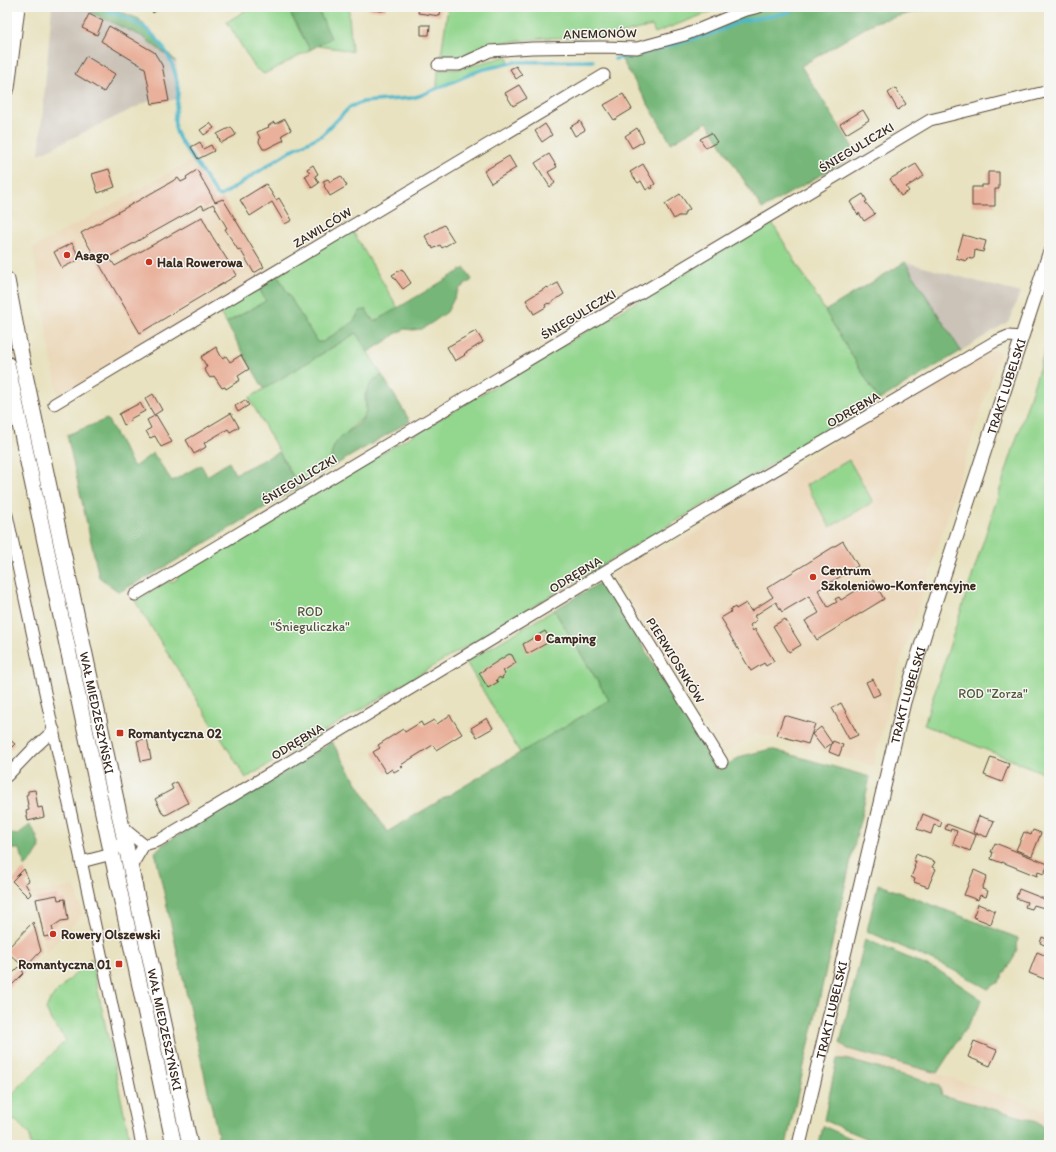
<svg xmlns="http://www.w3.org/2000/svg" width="1056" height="1152" font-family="Itim,sans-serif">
	<rect width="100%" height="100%" fill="#f6f6f2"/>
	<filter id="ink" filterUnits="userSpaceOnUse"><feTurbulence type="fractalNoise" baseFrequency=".025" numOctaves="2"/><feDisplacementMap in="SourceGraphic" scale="8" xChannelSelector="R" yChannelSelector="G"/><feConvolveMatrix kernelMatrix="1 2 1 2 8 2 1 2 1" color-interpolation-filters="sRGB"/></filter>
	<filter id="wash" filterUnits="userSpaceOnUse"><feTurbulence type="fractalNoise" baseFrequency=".012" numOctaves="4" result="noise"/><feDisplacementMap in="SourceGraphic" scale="16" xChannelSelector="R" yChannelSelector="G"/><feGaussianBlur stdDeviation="0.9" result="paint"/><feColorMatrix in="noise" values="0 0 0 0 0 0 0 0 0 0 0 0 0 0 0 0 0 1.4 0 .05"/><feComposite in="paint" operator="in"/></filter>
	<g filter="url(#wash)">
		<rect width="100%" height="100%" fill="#e8e2c0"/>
		<g fill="#ebd8ba">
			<path d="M192,160L218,200L223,199L267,273L60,397L57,393L33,248Z"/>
			<path d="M992,349L1000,352L900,664L873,766L756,733L723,754L613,574L657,547L664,551L710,523L712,515Z"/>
			<path d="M75,886L82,915L46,953L32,894Z"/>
			<path d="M840,1043L848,1049L937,1073L1049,1111V1145H1039L1046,1129L942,1095L938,1085L845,1059H837Z"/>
		</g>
		<g fill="#cbc3b8">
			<path d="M52,7H80L143,37L176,62L180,93L178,99L152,104L151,100L39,154Z"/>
			<path d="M905,262L1020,293L1009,321L961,351Z"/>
		</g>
		<g fill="#93d68e" stroke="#678056">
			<path d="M251,7H287L310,50L264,74L255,68L227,22Z"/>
			<path d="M317,7H350L349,15L352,52L340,49L318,46L330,38Z"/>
			<path d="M448,7H723L655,33L652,26L608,37L545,38L492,44L451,60L440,62Z"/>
			<path d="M903,7H939L907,14Z"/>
			<path d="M507,56L509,62L473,72L437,88L438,70L459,69Z"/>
			<path d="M771,221L879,400L246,778L135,601L168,581L171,583L177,579L178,575L735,243L737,244L743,241V238Z"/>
			<path d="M352,230L398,308L374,322L366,310L360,311L353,322L323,342L317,343L277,275Z"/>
			<path d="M258,286L266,301L226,323L218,310Z"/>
			<path d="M356,333L382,375L372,381L365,395L366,411L362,418L346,433L331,457L332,467L299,487L249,398Z"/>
			<path d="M1049,338V775L924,725Z"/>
			<path d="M849,460L873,502L830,527L806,485Z"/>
			<path d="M554,610L609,700L520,753L466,662Z"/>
			<path d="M91,958L131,1145H30V1135L16,1121L7,1119V1096L9,1097L66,1040L52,1022L46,1010L50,999Z"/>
		</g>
		<g fill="#76b779" stroke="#58704c">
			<path d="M80,7H110L139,19L176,62L143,37Z"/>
			<path d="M287,7H317L331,38L310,50Z"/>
			<path d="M777,7H903L907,14L875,22L801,66L857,154L762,209L707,122L671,143L619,55L640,53L744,14Z"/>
			<path d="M905,262L961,351L879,400L825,311Z"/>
			<path d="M465,268L472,280L459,289L447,312L433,322L422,329L413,330L405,329L395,334L389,339L368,352L356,333L264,389L226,323L266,301L258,286L277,275L317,342H323L353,322L360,311L364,310H366L374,322Z"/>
			<path d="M382,375L410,421L332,467C326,432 358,435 366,412C367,408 366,403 366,399C365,388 373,381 382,375Z"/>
			<path d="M107,419L134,467L153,453L172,481L201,465L207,476L229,462L235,474L279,452L299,487L155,573L119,592L99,577L67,435Z"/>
			<path d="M603,581L718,770L742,756L771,749L870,777L786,1145H220L155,852L162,845L332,742L387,832L609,700L554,610Z"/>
			<path d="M30,825L36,835L40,847L33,859L25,867L20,849H7V833L17,835Z"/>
			<path d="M878,884L1018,938L1017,949L1013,959L999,982L988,989L951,969L867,931Z"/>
			<path d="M865,939L941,972L981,999L978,1009L937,1073L848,1049L840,1043Z"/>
			<path d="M837,1059H845L939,1085L942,1095L1037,1121L1046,1129L1039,1145H882L824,1120Z"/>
			<path d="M823,1126L866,1145H819Z"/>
		</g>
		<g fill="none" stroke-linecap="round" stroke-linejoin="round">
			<g stroke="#4eb7cb" stroke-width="3.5">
				<path d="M98,7C113,13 131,18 145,28C164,42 177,68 178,91C178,106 171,120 177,134C181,143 189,153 195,162C203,172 209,184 217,195L221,196L290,151L322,135L350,107L363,102L411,98L419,96L481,70L515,62L593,61"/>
				<path d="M615,59L651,51L717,32L741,21L782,14L802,7"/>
			</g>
		</g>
		<g id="blocks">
			<g fill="#e9b19b">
				<path d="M149,7H162L153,13Z"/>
				<path d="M368,7H386V10L381,11L367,9Z"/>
				<path d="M419,7H441L440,16L418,13Z"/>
				<path d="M89,14L103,21L97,35L82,28Z"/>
				<path d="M421,25H430L429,35H421Z"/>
				<path d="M109,26L154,52L162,65L169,101L152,104L145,68L101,41Z"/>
				<path d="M86,56L115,74L104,92L75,74Z"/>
				<path d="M516,66L522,75L516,79L510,69Z"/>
				<path d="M519,85L527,98L513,106L505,93Z"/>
				<path d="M895,88L906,104L898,110L888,93Z"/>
				<path d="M623,94L632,109L614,120L604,105Z"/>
				<path d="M863,110L869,120L846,134L840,124Z"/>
				<path d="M285,119L291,130L282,135L284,140L266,149H263L259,142L260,138L257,132L269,127L268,126L274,122L275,124Z"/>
				<path d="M580,121L585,130L575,136L570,127Z"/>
				<path d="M210,123L214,128L204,135L200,130Z"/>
				<path d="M545,124L552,135L542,142L535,131Z"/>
				<path d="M231,127L236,135L221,143L217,134Z"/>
				<path d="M637,128L644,141L632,148L625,136Z"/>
				<path d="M711,133L717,142L706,148L700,139Z"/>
				<path d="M200,142L203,149L211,145L214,151L198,159L191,147Z"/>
				<path d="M549,154L557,167L548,172L555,183L550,187L535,163Z"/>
				<path d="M509,156L516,168L491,183L484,171Z"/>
				<path d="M643,164L655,184L652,186L653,188L651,189L650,187L646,190L641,181L638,183L630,172Z"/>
				<path d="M916,164L924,176L906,187L909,191L901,196L890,179Z"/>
				<path d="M313,165L318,174L315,176L319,183L312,188L305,176L310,173L307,169Z"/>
				<path d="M109,169L115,187L98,193L92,174Z"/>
				<path d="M197,170L215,202L223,199L264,267L254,273L240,249L238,250L225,229L227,228L213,204L204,209L202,205L109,257L115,266L202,217L212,236L237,275L140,333L81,233L178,178L181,182L187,179L186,177Z"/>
				<path d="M988,172H999V189H995V206H972V187H982V185H988Z"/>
				<path d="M341,176L347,186L330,196L324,186L325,185L323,181L328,179L330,182Z"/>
				<path d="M266,184L276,200L279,198L292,220L285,224L272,202L250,216L240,200Z"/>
				<path d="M680,194L690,209L684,213V216H678L674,219L665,204Z"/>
				<path d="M863,194L867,201L865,202L875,214L864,221L859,213L858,215L850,202Z"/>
				<path d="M444,225L454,241L442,248L440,245L433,249L432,246L431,247L425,236Z"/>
				<path d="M963,235L986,241L983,252L975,250L974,258L972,259L967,258L966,261L956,258Z"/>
				<path d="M72,243L80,259L62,268L54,252Z"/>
				<path d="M402,269L411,283L403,289L392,275Z"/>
				<path d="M558,283L564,294L549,304L548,303L545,305L546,307L534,314L526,300L547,287L548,288Z"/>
				<path d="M476,331L483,342L464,354L465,355L455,361L447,347Z"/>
				<path d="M216,347L222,358L226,356L230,362L241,355L249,369L238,376L240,380L226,389L225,387L222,388L214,376L210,378L204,369L207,367L201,357Z"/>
				<path d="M153,394L162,410L154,415L145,399Z"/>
				<path d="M245,400L249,405L238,412L235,406Z"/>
				<path d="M140,403L145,411L130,419L131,421L124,425L119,414Z"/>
				<path d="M231,413L239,427L230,432L228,429L204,443L206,447L194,454L186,440Z"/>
				<path d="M156,415L172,442L161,447L155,436L150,438L146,431L151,428L147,420Z"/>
				<path d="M843,541L858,566L818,590L828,607L837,602L835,599L839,597L841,600L873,580L884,599L817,640L805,621L819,613L809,596L782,612L776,602L754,616L757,620L750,625L753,631L755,629L774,661L766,666L764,663L751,671L725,627L726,626L721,618L731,612L730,610L735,607L736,609L746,603L751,611L773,597L767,588Z"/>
				<path d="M785,619L801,645L789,652L773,626Z"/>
				<path d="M545,631L551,641L527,654L523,644Z"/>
				<path d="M509,654L512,655L516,663L503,671L505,674L502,677L503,678L501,679L500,677L496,680L498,682L488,688L479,673Z"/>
				<path d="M873,679L880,694L873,697L866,682Z"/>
				<path d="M841,703L858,735L849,739L832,708Z"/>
				<path d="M450,715L462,734L436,750L433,745L401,765L403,767L394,772L392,769L386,773L373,752L380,748L378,745L403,729L405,732L421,722L423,726L434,720L437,724Z"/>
				<path d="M784,715L815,724L808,744L777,735Z"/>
				<path d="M487,718L493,728L477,737L471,728Z"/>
				<path d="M821,727L832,743L833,741L843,745L839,756L829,752L832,743L824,749L812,734Z"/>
				<path d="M7,737L15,744L7,752Z"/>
				<path d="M147,738L151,759L141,761L137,741Z"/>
				<path d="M991,757L1009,764L1002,782L984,775Z"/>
				<path d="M177,782L188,803L168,814L165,815L163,814L155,799L173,789L171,785Z"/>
				<path d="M35,790L38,808L42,807L44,817L28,821L26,811L29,810L26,795L28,794V791Z"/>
				<path d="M923,814L942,822L940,827L934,825L931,834L917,829Z"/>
				<path d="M979,816L994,821L987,837L973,832Z"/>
				<path d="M947,824L976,835L970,851L953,844L957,831L951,829L950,831L945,829Z"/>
				<path d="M1033,830L1041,833L1032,856L1016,850L1024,832L1031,835Z"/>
				<path d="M995,843L1048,864L1044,874L1038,872L1037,876L1002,862V863L991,859L993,852H991Z"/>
				<path d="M916,854L935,862L932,867L936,869L928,887L914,882L915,879L911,877L915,867H914L916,861H914Z"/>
				<path d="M24,869L29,881L25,883L31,894L28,897L12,881Z"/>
				<path d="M974,870L987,876L982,889L988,891L986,897L980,895L978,900L964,895Z"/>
				<path d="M1019,889L1047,900L1044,908L1034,905L1032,909L1025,907L1027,902L1016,898Z"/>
				<path d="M57,895L58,900L65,899L68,920L61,921L52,927L54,935L44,937L36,899Z"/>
				<path d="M978,904L995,911L991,924L973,917Z"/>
				<path d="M33,922L41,951L25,968L7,952V949Z"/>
				<path d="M1042,937L1049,940V947L1040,943Z"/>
				<path d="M1037,952L1049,957V974L1047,980L1029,973Z"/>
				<path d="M19,967L24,973L7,990V979Z"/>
				<path d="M974,1041L997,1050L990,1066L968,1057Z"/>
			</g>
		</g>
	</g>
	<g filter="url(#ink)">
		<use href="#blocks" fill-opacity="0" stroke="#554636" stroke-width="1"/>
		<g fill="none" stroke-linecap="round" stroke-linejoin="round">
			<defs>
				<g id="minor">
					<path d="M438,65H459L490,51L532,48L602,47L637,48L685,35L743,11L759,7"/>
					<path d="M54,404L604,75"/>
					<path d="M7,515L142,1145"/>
					<path d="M605,572L722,762"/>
					<path d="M135,595L930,120L1049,91"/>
					<path d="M7,776L32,750L54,730"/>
					<path d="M122,827L144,845"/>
					<path d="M81,862L112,854L124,838"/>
					<path d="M131,867L144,845L158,841L700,514L994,342L1008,336L1022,337"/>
				</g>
				<g id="tertiary">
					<path id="s1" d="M799,1145L904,702L925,633L1049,254"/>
				</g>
				<g id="secondary">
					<path d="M7,88L17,7"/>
					<path id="s2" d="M7,280L23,365L190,1145"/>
					<path d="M7,364L174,1145"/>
				</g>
			</defs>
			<use href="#minor" stroke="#554636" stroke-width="13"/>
			<use href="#tertiary" stroke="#554636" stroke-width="15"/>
			<use href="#secondary" stroke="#554636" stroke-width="17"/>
			<use href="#minor" stroke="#fff" stroke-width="11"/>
			<use href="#tertiary" stroke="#fff" stroke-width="13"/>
			<use href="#secondary" stroke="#fff" stroke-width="15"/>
		</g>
	</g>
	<g fill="#c8321e" stroke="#f6f6f2" stroke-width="1.5">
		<circle cx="67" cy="255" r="4"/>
		<circle cx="149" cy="262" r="4"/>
		<circle cx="813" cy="577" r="4"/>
		<circle cx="538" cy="638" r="4"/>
		<rect x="116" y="729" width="8" height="8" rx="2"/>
		<circle cx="53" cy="934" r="4"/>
		<rect x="115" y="960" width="8" height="8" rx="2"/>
	</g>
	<g text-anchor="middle" stroke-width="3" stroke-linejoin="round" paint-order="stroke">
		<g font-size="13" fill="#3b2a1e" stroke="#f6f6f2">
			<text transform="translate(600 33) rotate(-1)" y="5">ANEMONÓW</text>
			<text transform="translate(856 147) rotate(-31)" y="5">ŚNIEGULICZKI</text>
			<text transform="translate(322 227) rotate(-31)" y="5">ZAWILCÓW</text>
			<text transform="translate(578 314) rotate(-31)" y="5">ŚNIEGULICZKI</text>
			<text dy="5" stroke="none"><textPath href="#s1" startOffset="787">TRAKT LUBELSKI</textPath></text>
			<text transform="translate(853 409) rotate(-30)" y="5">ODRĘBNA</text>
			<text transform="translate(299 479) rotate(-31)" y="5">ŚNIEGULICZKI</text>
			<text transform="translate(575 574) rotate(-31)" y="5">ODRĘBNA</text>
			<text transform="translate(676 660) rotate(58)" y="5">PIERWIOSNKÓW</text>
			<text dy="5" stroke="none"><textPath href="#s1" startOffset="463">TRAKT LUBELSKI</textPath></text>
			<text dy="5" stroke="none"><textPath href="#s2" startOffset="442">WAŁ MIEDZESZYŃSKI</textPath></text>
			<text transform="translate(297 741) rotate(-31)" y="5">ODRĘBNA</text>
			<text dy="5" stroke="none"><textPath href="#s1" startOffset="139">TRAKT LUBELSKI</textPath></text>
			<text dy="5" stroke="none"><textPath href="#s2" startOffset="766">WAŁ MIEDZESZYŃSKI</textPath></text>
		</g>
		<g font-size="13" font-weight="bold" fill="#3b2a1e" stroke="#f6f6f2" text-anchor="start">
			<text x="75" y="260">Asago</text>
			<text x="157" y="267">Hala Rowerowa</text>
			<text x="821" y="575">Centrum<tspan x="821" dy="15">Szkoleniowo-Konferencyjne</tspan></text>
			<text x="546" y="643">Camping</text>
			<text x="128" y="738">Romantyczna 02</text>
			<text x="61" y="939">Rowery Olszewski</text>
			<text x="111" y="969" text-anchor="end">Romantyczna 01</text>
		</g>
		<g font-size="13" fill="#51553a" stroke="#f6f6f2">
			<text x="310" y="616">ROD<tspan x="310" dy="15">"Śnieguliczka"</tspan></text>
			<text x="993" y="698">ROD "Zorza"</text>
		</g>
	</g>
	<rect width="1056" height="1152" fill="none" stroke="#f6f6f2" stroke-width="24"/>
</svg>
